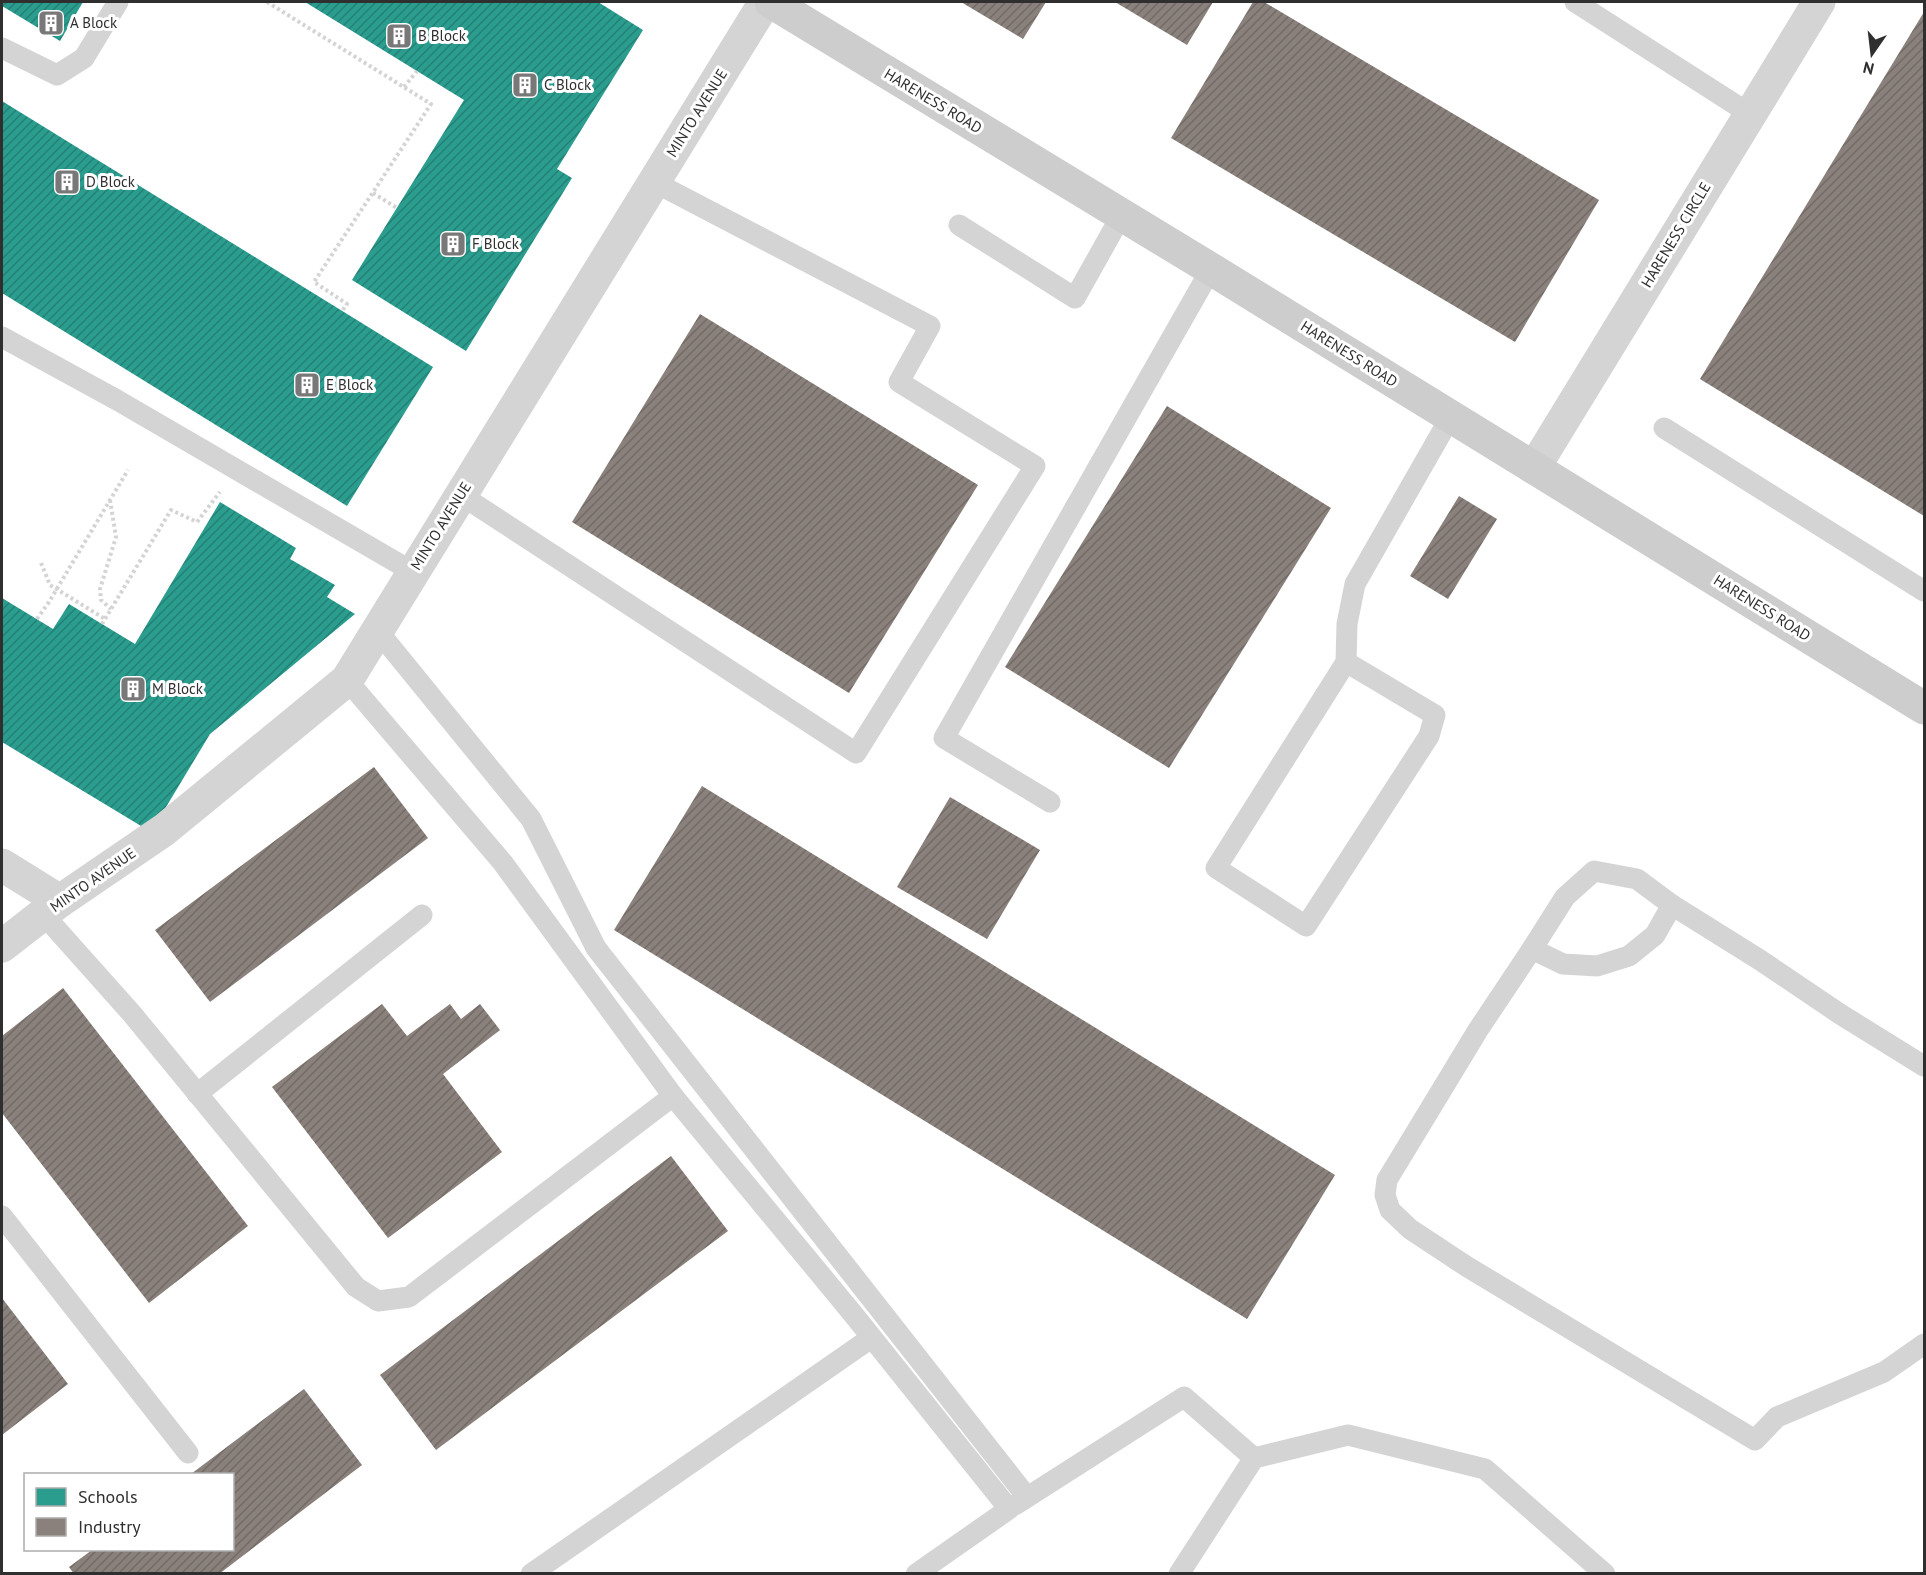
<svg xmlns="http://www.w3.org/2000/svg" width="1926" height="1575" font-family="'PT Sans',sans-serif">
	<defs>
		<pattern id="schools-hatch" width="6" height="6" patternUnits="userSpaceOnUse" patternTransform="scale(1.5)"><rect width="6" height="6" fill="#2a9d8f"/><path d="M-1 1l2-2M0 6l6-6M5 7l2-2" fill="none" stroke="#248075"/></pattern>
		<pattern id="industry-hatch" width="6" height="6" patternUnits="userSpaceOnUse" patternTransform="scale(1.5)"><rect width="6" height="6" fill="#8a817c"/><path d="M-1 1l2-2M0 6l6-6M5 7l2-2" fill="none" stroke="#716a66"/></pattern>
	</defs>
	<rect width="100%" height="100%" fill="#fff"/>
	<g fill="url(#schools-hatch)">
		<path d="M2,2H83L60,41L2,6Z"/>
		<path d="M305,2H598L643,30L557,169L572,178L466,351L352,280L464,100Z"/>
		<path d="M2,101L433,367L347,506L2,293Z"/>
		<path d="M220,502L296,548L290,559L335,585L327,597L355,614L210,734L151,832L2,742V598L53,629L69,604L135,644Z"/>
	</g>
	<g fill="url(#industry-hatch)">
		<path d="M961,2H1046L1023,39Z"/>
		<path d="M1115,2H1213L1187,45Z"/>
		<path d="M1253,2H1264L1599,200L1515,342L1171,138Z"/>
		<path d="M1924,12V516L1700,379Z"/>
		<path d="M700,314L978,485L849,693L572,522Z"/>
		<path d="M1167,406L1331,508L1169,768L1005,667Z"/>
		<path d="M1459,496L1497,519L1448,599L1410,576Z"/>
		<path d="M374,767L428,838L210,1002L155,930Z"/>
		<path d="M702,786L1335,1175L1247,1319L614,930Z"/>
		<path d="M950,797L1040,850L987,939L897,887Z"/>
		<path d="M63,988L248,1226L149,1303L2,1113V1036Z"/>
		<path d="M382,1004L407,1036L450,1004L461,1019L480,1004L500,1030L443,1074L502,1152L388,1238L272,1087Z"/>
		<path d="M671,1156L728,1231L436,1450L380,1375Z"/>
		<path d="M2,1298L68,1384L2,1435Z"/>
		<path d="M304,1389L362,1465L219,1574H74L69,1567L92,1550H232V1474H191Z"/>
	</g>
	<g fill="none" stroke-linecap="round" stroke-linejoin="round">
		<g stroke="#d4d4d4" stroke-width="4" stroke-dasharray="3 3" stroke-linecap="butt">
			<path d="M267,2L431,104L314,282L347,304L342,311"/>
			<path d="M404,87L417,71"/>
			<path d="M373,193L397,208"/>
			<path d="M110,500L116,537L100,589L101,600L111,609"/>
			<path d="M41,563L50,585L105,619"/>
			<path d="M37,619L49,602L128,470"/>
			<path d="M102,624L171,510L197,522L220,492"/>
		</g>
		<g stroke="#d4d4d4" stroke-width="21">
			<path d="M1575,2L1750,114"/>
			<path d="M2,48L57,75L84,58L118,2"/>
			<path d="M959,225L1075,298L1121,216"/>
			<path d="M2,337L117,400L413,572"/>
			<path d="M1664,428L1924,591"/>
			<path d="M461,495L856,753L1035,466L899,382L930,326L654,182"/>
			<path d="M377,630L531,819L596,948L1027,1497"/>
			<path d="M1346,662L1435,715L1429,736L1306,926L1216,868L1346,662L1347,624L1355,584L1451,416"/>
			<path d="M347,680L503,863L673,1096L853,1314L1009,1509L916,1574"/>
			<path d="M1050,802L944,738L1211,269"/>
			<path d="M43,914L133,1015L356,1287L378,1301L409,1297L673,1096"/>
			<path d="M1532,949L1563,964L1597,966L1629,956L1655,935L1672,905"/>
			<path d="M1924,1066L1840,1014L1760,960L1672,905L1637,879L1594,871L1565,897L1532,949L1478,1030L1387,1180L1385,1195L1390,1210L1410,1229L1466,1266L1755,1440L1777,1417L1884,1372L1924,1344"/>
			<path d="M197,1094L422,915"/>
			<path d="M2,1216L188,1453"/>
			<path d="M1015,1505L1184,1397L1254,1458"/>
			<path d="M531,1574L871,1338"/>
			<path d="M1179,1574L1254,1458L1348,1435L1485,1469L1605,1574"/>
		</g>
		<path stroke="#d4d4d4" stroke-width="33" d="M1534,468L1819,2"/>
		<g stroke="#d4d4d4" stroke-width="33">
			<path d="M2,865L60,901"/>
			<path d="M2,946L60,901L164,830L347,680L765,2"/>
		</g>
		<path stroke="#cdcdcd" stroke-width="33" d="M771,2L1211,269L1924,708"/>
	</g>
	<defs>
		<symbol id="building-square" viewBox="-11 -11 22 22"><rect x="-9" y="-9" width="18" height="18" rx="4" fill="#787878" stroke="#fff"/><path d="M-4-6H4V6H1V3H-1V6H-4ZM-2.5-4.3h1.7v1.8h-1.7ZM.8-4.3h1.7v1.8H.8ZM-2.5-1h1.7V.8h-1.7ZM.8-1h1.7V.8H.8Z" fill="#fff"/></symbol>
	</defs>
	<g fill-rule="evenodd">
		<use href="#building-square" x="36" y="8" width="30" height="30"/>
		<use href="#building-square" x="384" y="21" width="30" height="30"/>
		<use href="#building-square" x="510" y="70" width="30" height="30"/>
		<use href="#building-square" x="52" y="167" width="30" height="30"/>
		<use href="#building-square" x="438" y="229" width="30" height="30"/>
		<use href="#building-square" x="292" y="370" width="30" height="30"/>
		<use href="#building-square" x="118" y="674" width="30" height="30"/>
	</g>
	<g text-anchor="middle" stroke-width="6" stroke-linejoin="round" paint-order="stroke">
		<g font-size="15" fill="#2f2f2f" stroke="#fff" text-anchor="start">
			<text x="70" y="28">A Block</text>
			<text x="418" y="41">B Block</text>
			<text x="544" y="90">C Block</text>
			<text x="86" y="187">D Block</text>
			<text x="472" y="249">F Block</text>
			<text x="326" y="390">E Block</text>
			<text x="152" y="694">M Block</text>
		</g>
		<g font-size="15" fill="#2f2f2f" stroke="#fff">
			<text transform="translate(933 101) rotate(31)" y="5">HARENESS ROAD</text>
			<text transform="translate(697 113) rotate(-58)" y="5">MINTO AVENUE</text>
			<text transform="translate(1676 235) rotate(-59)" y="5">HARENESS CIRCLE</text>
			<text transform="translate(1349 354) rotate(32)" y="5">HARENESS ROAD</text>
			<text transform="translate(441 526) rotate(-58)" y="5">MINTO AVENUE</text>
			<text transform="translate(1762 608) rotate(32)" y="5">HARENESS ROAD</text>
			<text transform="translate(93 880) rotate(-35)" y="5">MINTO AVENUE</text>
		</g>
	</g>
	<rect width="1926" height="1575" fill="none" stroke="#2f2f2f" stroke-width="6"/>
	<rect x="24" y="1473" width="210" height="78" fill="#ffffff" stroke="#acacac" stroke-width="1.5"/>
	<rect x="36" y="1488" width="30" height="18" fill="#2a9d8f" stroke="#acacac" stroke-width="1.5"/>
	<text x="78" y="1503" font-size="18" fill="#2f2f2f">Schools</text>
	<rect x="36" y="1518" width="30" height="18" fill="#8a817c" stroke="#acacac" stroke-width="1.5"/>
	<text x="78" y="1533" font-size="18" fill="#2f2f2f">Industry</text>
	<g transform="translate(1872 54) rotate(194)" stroke="#ffffff" stroke-width="4.5" paint-order="stroke">
	<path d="M0-4.5L10 22L0 15L-10 22Z" fill="#2f2f2f"/>
	<text y="-9" font-size="16" font-weight="bold" text-anchor="middle" fill="#2f2f2f">N</text>
	</g>
</svg>
